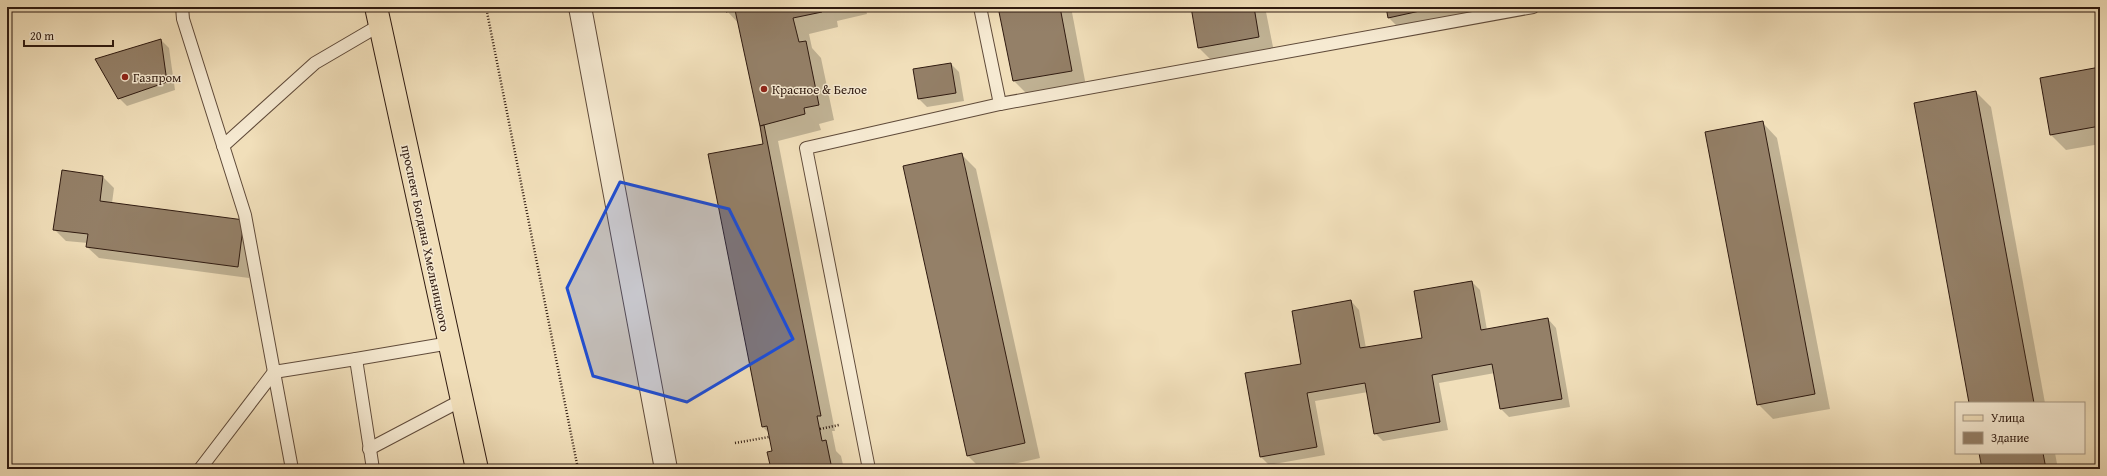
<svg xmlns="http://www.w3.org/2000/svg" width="2107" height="476" font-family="'Gentium Book Plus',serif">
	<rect width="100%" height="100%" fill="#f1dfba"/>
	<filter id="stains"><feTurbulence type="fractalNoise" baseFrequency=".005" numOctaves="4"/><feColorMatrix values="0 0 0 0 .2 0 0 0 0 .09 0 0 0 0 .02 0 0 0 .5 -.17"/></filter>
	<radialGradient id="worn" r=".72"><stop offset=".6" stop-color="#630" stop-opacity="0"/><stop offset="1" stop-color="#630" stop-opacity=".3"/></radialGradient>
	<g fill="#0003">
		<path d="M726,7H865L867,14L837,21L838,27L809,34L812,48L821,58L834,120L819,124L821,130L778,141L835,431H832L836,451L841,456L844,469H772L773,452L769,433L763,427L764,144L739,24L727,11Z"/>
		<path d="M999,7H1071L1086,86L1029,96L1014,81Z"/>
		<path d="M1192,7H1265L1274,52L1214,63L1199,48Z"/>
		<path d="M1387,7H1453V9L1465,7L1468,19L1404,33L1389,18Z"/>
		<path d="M161,40L169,48L175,90L127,106L119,98Z"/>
		<path d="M951,64L959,72L964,101L927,107L919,99Z"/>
		<path d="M2100,68V144L2066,150L2051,135Z"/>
		<path d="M1976,92L1991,107L2045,403H1970Z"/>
		<path d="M1762,122L1777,138L1830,409L1773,419L1758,404Z"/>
		<path d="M961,154L976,169L1040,458L992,469H981L968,456Z"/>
		<path d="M102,176L114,188L112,203L243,221L255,232L249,278L99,258L87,247L88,243L66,241L54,229Z"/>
		<path d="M1472,282L1480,290L1487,330L1548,319L1556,328L1570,407L1509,417L1501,409L1495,373L1439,383L1448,430L1383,441L1375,433L1368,392L1315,401L1325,455L1269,465L1260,456L1302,365L1351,301L1359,310L1366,348L1423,338Z"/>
		<path d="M1980,453H2055L2058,469H1983Z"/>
	</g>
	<g fill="#948068" stroke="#2f1a10">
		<path d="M725,7H822V12L793,18L799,42L806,41L819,105L804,108L805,114L760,126L735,10L726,12Z"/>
		<path d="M998,7H1060L1072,71L1013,81Z"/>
		<path d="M1191,7H1254L1259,37L1198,48Z"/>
		<path d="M1386,7H1438L1388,18Z"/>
		<path d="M161,39L167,82L118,99L95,59Z"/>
		<path d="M951,63L956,93L918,99L913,69Z"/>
		<path d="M2100,67V126L2050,135L2040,78Z"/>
		<path d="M1976,91L2034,403H1969L1914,103Z"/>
		<path d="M1763,121L1815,394L1757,405L1705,132Z"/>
		<path d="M764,125L821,416H817L822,441L826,440L832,469H771L767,452L772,451L767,426L762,427L708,154L763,144L760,126Z"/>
		<path d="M962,153L1025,443L967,456L903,166Z"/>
		<path d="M62,170L103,176L100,201L244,220L238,267L86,247L88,234L53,230Z"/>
		<path d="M1472,281L1481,330L1548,318L1562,399L1500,409L1492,364L1432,375L1440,422L1374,434L1365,383L1307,393L1317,447L1260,457L1245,373L1301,364L1292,311L1351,300L1360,348L1422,338L1414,291Z"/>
		<path d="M1979,453H2043L2046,469H1982Z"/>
	</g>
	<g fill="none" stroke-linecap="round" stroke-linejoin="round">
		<defs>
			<g id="service">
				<path d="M182,7L183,19L245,215L274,372L356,359L373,469"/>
				<path d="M980,7L1000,104"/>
				<path d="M223,146L315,63L380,25"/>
				<path d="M356,359L450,343"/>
				<path d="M274,372L292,469"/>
				<path d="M369,449L462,400"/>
				<path d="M200,469L274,372"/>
				<path d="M869,469L806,148L1000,104L1533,7"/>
			</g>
			<path id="minor" d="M580,7L666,469"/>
			<path id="primary" d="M376,7L477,469"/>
		</defs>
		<use href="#service" stroke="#604b3a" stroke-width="14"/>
		<use href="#minor" stroke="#604b3a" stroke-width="24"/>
		<use href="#primary" stroke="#2f1a10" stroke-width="24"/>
		<g stroke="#2f1a10" stroke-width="2.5" stroke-dasharray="1 2" stroke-linecap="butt">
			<path d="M486,7L578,469"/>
			<path d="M820,429L839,425"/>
			<path d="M735,443L769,437"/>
		</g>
		<use href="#service" stroke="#f6ead2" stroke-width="12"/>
		<use href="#minor" stroke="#f6ead2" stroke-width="22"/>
		<use href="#primary" stroke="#f1dfba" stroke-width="22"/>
	</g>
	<path fill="#1d4ed8" fill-opacity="0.2" stroke="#1d4ed8" stroke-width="3" stroke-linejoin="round" d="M620,182L729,209L793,339L687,402L593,376L567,288Z"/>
	<g fill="#8f2418" stroke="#f6ead2" stroke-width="1.5">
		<circle cx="125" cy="77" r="4"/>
		<circle cx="764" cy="89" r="4"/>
	</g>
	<g text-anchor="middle" stroke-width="3" stroke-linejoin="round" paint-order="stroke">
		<g font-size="13" fill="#2f1a10" stroke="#f6ead2" text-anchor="start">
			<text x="133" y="82">Газпром</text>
			<text x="772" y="94">Красное &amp; Белое</text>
		</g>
		<g font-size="13" fill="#2f1a10" stroke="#f6ead2">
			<text transform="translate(426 238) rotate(78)" y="5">проспект Богдана Хмельницкого</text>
		</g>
	</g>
	<rect width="2107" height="476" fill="none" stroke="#f1dfba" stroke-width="24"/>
	<rect x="8" y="8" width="2091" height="460" fill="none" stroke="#2f1a10" stroke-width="2"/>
	<rect x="12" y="12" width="2083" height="452" fill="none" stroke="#2f1a10"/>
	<rect x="1955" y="402" width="130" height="52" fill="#f6ead2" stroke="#a69784"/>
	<rect x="1963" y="415" width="20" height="6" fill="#f1dfba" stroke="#a69784"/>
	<text x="1991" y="422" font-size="12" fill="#2f1a10">Улица</text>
	<rect x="1963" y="432" width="20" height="12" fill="#948068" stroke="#a69784"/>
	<text x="1991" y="442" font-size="12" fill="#2f1a10">Здание</text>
	<path d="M24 40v6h89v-6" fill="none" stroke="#2f1a10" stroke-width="2"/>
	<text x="30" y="40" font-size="12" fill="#2f1a10" stroke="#f6ead2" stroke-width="3" paint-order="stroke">20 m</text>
	<rect width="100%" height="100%" filter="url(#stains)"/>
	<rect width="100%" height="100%" fill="url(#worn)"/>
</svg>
